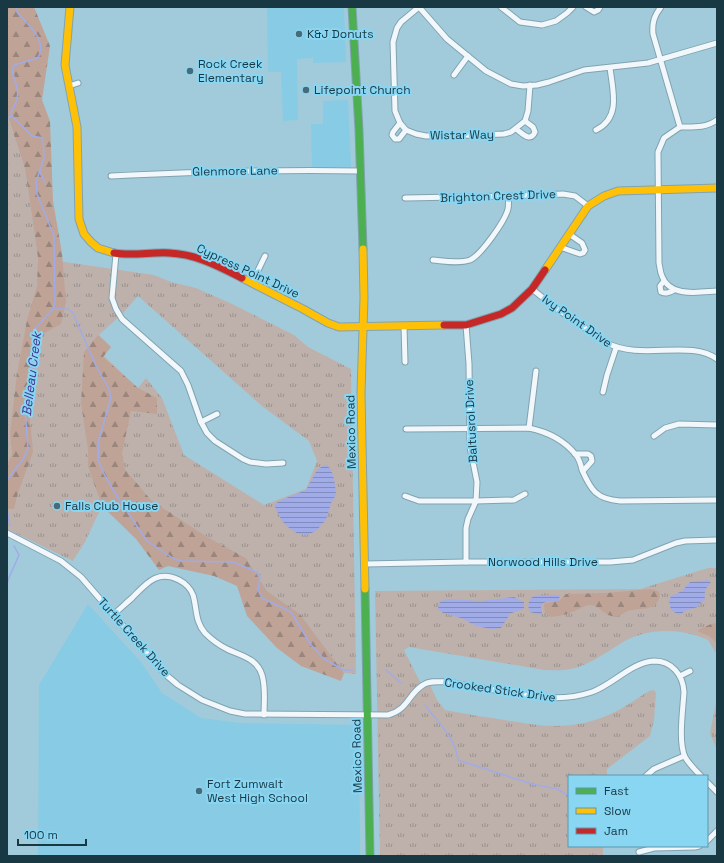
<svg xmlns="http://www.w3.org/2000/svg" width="724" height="863" font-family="'Space Grotesk',sans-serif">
	<defs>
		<pattern id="grass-tufts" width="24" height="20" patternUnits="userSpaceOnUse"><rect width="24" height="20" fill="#beb1ab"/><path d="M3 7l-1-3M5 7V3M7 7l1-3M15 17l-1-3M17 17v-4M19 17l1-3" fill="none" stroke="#99918d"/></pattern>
		<pattern id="forest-firs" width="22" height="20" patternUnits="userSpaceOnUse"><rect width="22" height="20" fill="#bfa396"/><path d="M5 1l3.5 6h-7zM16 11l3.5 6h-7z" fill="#9a867c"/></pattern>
		<pattern id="water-rules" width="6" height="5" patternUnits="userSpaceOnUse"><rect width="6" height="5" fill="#a0abe8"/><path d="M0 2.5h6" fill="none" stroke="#818cbe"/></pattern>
	</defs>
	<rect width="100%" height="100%" fill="#a1cbdb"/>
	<g fill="#88cbe4">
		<path d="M267,7H344L346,62L313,63V58L297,59L298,120L283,121L281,72H268Z"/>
		<path d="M348,100L351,167L312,168L311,124H323V101Z"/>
		<path d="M88,604L141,662L162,693L201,718L241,723L359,725L360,856H38L39,685Z"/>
	</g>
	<g fill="url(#grass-tufts)" fill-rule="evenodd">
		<path d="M7,113L25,169L38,258L154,275L171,282L196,288L230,303L294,335L308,347L351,369L356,674L344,673L300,614L267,591L246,558L206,536L151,500L125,469L88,467L102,506L85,542L73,561L7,529ZM138,296L262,406L309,441L317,461L306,489L264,505L184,455L162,398L146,378L138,388L104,356L111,347L99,335L123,313Z"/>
		<path d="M708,568H717V655L708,640C680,628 647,627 620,644C605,653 589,665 571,669C562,671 553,670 544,670L409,647L404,650L423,688L430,685L437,700L445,710C465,714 485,717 505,720C539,726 565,730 598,719C617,713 633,701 649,691L654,690L656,693L654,720L650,736L607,769V776H569V846H603V856H380L375,591L640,589Z"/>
		<path d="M717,698V751L710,733Z"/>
	</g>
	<g fill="url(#forest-firs)">
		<path d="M7,7H34L50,46L42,100L50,121L53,201L62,253L66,302L61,324L37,337L29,408L33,452L17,496L14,509H7V465L12,454L10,433L17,374L27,320L37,286L38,258L25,169L7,113Z"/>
		<path d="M98,335L111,347L103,357L138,388L157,398V414L131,411L122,453L125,469L151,500L206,536L246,558L267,591L300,614L344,673L341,681L301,666L277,648L247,616L237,586L214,576L168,566L159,570L136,539L102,506L88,467V450L81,403L84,352Z"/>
		<path d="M651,589L658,591L660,594C658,613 640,607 628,611C623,613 618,618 611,616C603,614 598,604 589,605C583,606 578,610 572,612C566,615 558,616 551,617C545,615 544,610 544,604L551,602L559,601L566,594L606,593Z"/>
		<path d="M717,623V643L709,636L699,632L698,630L711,624Z"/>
	</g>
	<g fill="url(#water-rules)">
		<path d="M324,465H327C335,473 335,485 336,495L331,503L327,517L325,521L316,531L307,535L298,534L288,527L282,521L274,505L279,501L306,490L317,470Z"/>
		<path d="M708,580L711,583C705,588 704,592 705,600L700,603L698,607L687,610L679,615L671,610L669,601L671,596L682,591L690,582Z"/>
		<path d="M548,595H557L560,596L558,601H550L543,603L541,607L542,612L541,615L530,612C527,606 528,598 535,596C540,595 544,596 548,595Z"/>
		<path d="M514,597L524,602V609L514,612L510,614L501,628L492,629L476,626L461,618L443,613L438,609L439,603L443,600L449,599L481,601Z"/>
	</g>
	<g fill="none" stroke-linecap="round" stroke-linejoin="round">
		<g stroke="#a0abe8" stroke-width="1.5">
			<path d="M7,118L12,116"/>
			<path d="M40,172L45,182"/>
			<path d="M53,309H68L73,313L96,366L109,389L111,398L99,439L98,460L104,474L118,498L147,541L174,559L182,561L233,562L257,572L260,577L258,590L262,598L291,612L311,645L323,658L343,670H353"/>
			<path d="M7,480L24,458L28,448L25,410L34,368L32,340L34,330L53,309L55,303L54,236L37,194L36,182L44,158L43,138L32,136L12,116L11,112C23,92 16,89 12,69L14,65L38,58C48,40 28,25 17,12V7"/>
			<path d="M7,510L10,526"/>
			<path d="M7,585L8,580L19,555L14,546"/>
			<path d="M386,670L401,683"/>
			<path d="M7,692V702"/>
			<path d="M425,705C437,721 456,739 458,760L532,784L557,789L569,796"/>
		</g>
		<defs>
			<g id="street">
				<path d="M419,7L447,39L486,71L511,84L523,86L537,85L549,82L584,70L648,63L717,43"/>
				<path d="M419,7L401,22L397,28L393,42L395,111L400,123L406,130L416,134L426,136L479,135L504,134L511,132L525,121L528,111L530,85"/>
				<path d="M501,7L520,22L542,25L556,21L567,13L573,7"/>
				<path d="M586,7L594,12L598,10L600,7"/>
				<path d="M661,7C654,16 652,23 653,34L680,127L664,138L658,152L659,263C660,267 660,272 662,276C670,298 699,292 717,291"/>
				<path d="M454,75L468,56"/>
				<path d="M69,86L78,83"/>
				<path d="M400,123L393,132L392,135L395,139H399L406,130"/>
				<path d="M680,127C694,127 706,128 717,120"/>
				<path d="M516,129C522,133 530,143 535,132L533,127L525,121"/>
				<path d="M596,130C621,118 613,91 610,68"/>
				<path d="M111,176C194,172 277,169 360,171"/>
				<path d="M405,198L509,196L563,194L575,196L588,206"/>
				<path d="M560,247L580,254L583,253L585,250L582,243L569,234"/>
				<path d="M116,254L112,298L116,309L122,319L181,371L188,385L201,422L207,433L215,441L243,459L250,462L266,464L283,463"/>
				<path d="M433,260C444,261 458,264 470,260C481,255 505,221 508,209C509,205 508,200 509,196"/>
				<path d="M664,281L660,286L661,292C666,294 669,293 674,290"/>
				<path d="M252,283L265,256"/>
				<path d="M532,289L557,309L607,343C642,361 690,339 717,359"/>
				<path d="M466,325L469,364L470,447L477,482L476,501L468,519L466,528V562"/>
				<path d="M404,326L405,362"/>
				<path d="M603,392L607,375L616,348"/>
				<path d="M201,422L217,414"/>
				<path d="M529,428L536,371"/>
				<path d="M406,429L529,428C548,432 564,440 576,455C579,459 581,465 582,470C591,490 596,499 620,501L717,500"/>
				<path d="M654,436L665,428L679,424L717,425"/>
				<path d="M575,454H588L591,456L592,461L583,471"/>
				<path d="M405,496L419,501H476L514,500L525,494"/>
				<path d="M7,533L61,561L81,577L165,674L178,685L202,700L230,711L245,714L388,715C409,709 408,694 423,685C430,680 440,682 448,682C468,686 488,689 508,692C538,697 562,702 592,692C612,685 632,662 654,661C672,661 683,675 684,692C683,709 678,742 685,757C689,764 695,770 701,776"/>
				<path d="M365,564L466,562H610L633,560L676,543L685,541L717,540"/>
				<path d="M114,614C120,609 126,603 132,598C146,584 157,569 179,580C185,583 191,589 193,595C197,608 195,622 205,633C211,639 219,645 227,649C241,656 257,658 262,675C266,688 264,702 264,715"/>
				<path d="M680,676L690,671"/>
				<path d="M646,776L654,769L684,756"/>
				<path d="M707,782L717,792"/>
				<path d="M707,841L717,831"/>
				<path d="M639,852L654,848L695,847L699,846"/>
			</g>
			<g id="fast">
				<path d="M352,7L359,130L363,249"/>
				<path d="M365,589L370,856"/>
			</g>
			<g id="slow">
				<path d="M70,7L65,65L77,127L79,219L84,234L91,242L98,248L114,253"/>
				<path d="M363,249L364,298L361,393L365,589"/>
				<path d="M545,270L588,206L604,196L618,191L717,188"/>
				<path d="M242,278L303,309L328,323L339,327L444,325"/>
			</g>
			<g id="jam">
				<path d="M114,253C132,256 151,252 169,253C196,254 218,266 242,278"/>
				<path d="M444,325H466L501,314L512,308L532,289L545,270"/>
			</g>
		</defs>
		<use href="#street" stroke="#81a3b0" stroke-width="7"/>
		<use href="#fast" stroke="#81a3b0" stroke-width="9"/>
		<use href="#slow" stroke="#81a3b0" stroke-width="9"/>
		<use href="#jam" stroke="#81a3b0" stroke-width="9"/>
		<use href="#street" stroke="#f1f7fa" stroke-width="5"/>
		<use href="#fast" stroke="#4caf50" stroke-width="7"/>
		<use href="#slow" stroke="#ffc107" stroke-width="7"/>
		<use href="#jam" stroke="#c62828" stroke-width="7"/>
	</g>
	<g fill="#486b79" stroke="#89d6f3" stroke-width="1.5">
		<circle cx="299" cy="34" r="4"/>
		<circle cx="190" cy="71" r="4"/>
		<circle cx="306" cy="90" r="4"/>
		<circle cx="57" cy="506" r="4"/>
		<circle cx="199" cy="791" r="4"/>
	</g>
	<g text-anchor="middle" stroke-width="4" stroke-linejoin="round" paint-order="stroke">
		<g font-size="12" fill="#183844" stroke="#89d6f3" text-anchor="start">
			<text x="307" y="38">K&amp;J Donuts</text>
			<text x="198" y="68">Rock Creek<tspan x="198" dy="14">Elementary</tspan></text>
			<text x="314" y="94">Lifepoint Church</text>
			<text x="65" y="510">Falls Club House</text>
			<text x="207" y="788">Fort Zumwalt<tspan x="207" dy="14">West High School</tspan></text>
		</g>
		<g font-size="12" fill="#183844" stroke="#89d6f3">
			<text transform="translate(462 135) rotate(-1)" y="4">Wistar Way</text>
			<text transform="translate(235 171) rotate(-1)" y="4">Glenmore Lane</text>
			<text transform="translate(498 196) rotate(-2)" y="4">Brighton Crest Drive</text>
			<text transform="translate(248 271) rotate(25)" y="4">Cypress Point Drive</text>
			<text transform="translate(577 321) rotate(35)" y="4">Ivy Point Drive</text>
			<text transform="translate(471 421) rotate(-93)" y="4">Baltusrol Drive</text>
			<text transform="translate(351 432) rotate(-91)" y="4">Mexico Road</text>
			<text x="543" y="566">Norwood Hills Drive</text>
			<text transform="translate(134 637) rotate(48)" y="4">Turtle Creek Drive</text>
			<text transform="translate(500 690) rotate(8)" y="4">Crooked Stick Drive</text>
			<text transform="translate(357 756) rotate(-91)" y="4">Mexico Road</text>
		</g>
		<g font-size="13" font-style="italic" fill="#413390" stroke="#89d6f3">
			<text transform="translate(31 374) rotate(-83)" y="5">Belleau Creek</text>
		</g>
	</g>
	<rect width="724" height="863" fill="none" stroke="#183844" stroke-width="16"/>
	<rect x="568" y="775" width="140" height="72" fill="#89d6f3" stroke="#5c97ad"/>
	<rect x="576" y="788" width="20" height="6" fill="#4caf50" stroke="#5c97ad"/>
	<text x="604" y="795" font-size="12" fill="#183844">Fast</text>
	<rect x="576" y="808" width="20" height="6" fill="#ffc107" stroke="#5c97ad"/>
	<text x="604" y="815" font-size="12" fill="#183844">Slow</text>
	<rect x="576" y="828" width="20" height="6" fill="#c62828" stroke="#5c97ad"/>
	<text x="604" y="835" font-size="12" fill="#183844">Jam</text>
	<path d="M18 839v6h68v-6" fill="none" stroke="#183844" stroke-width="2"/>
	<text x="24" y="839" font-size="12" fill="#183844" stroke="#89d6f3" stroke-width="3" paint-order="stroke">100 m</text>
</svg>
